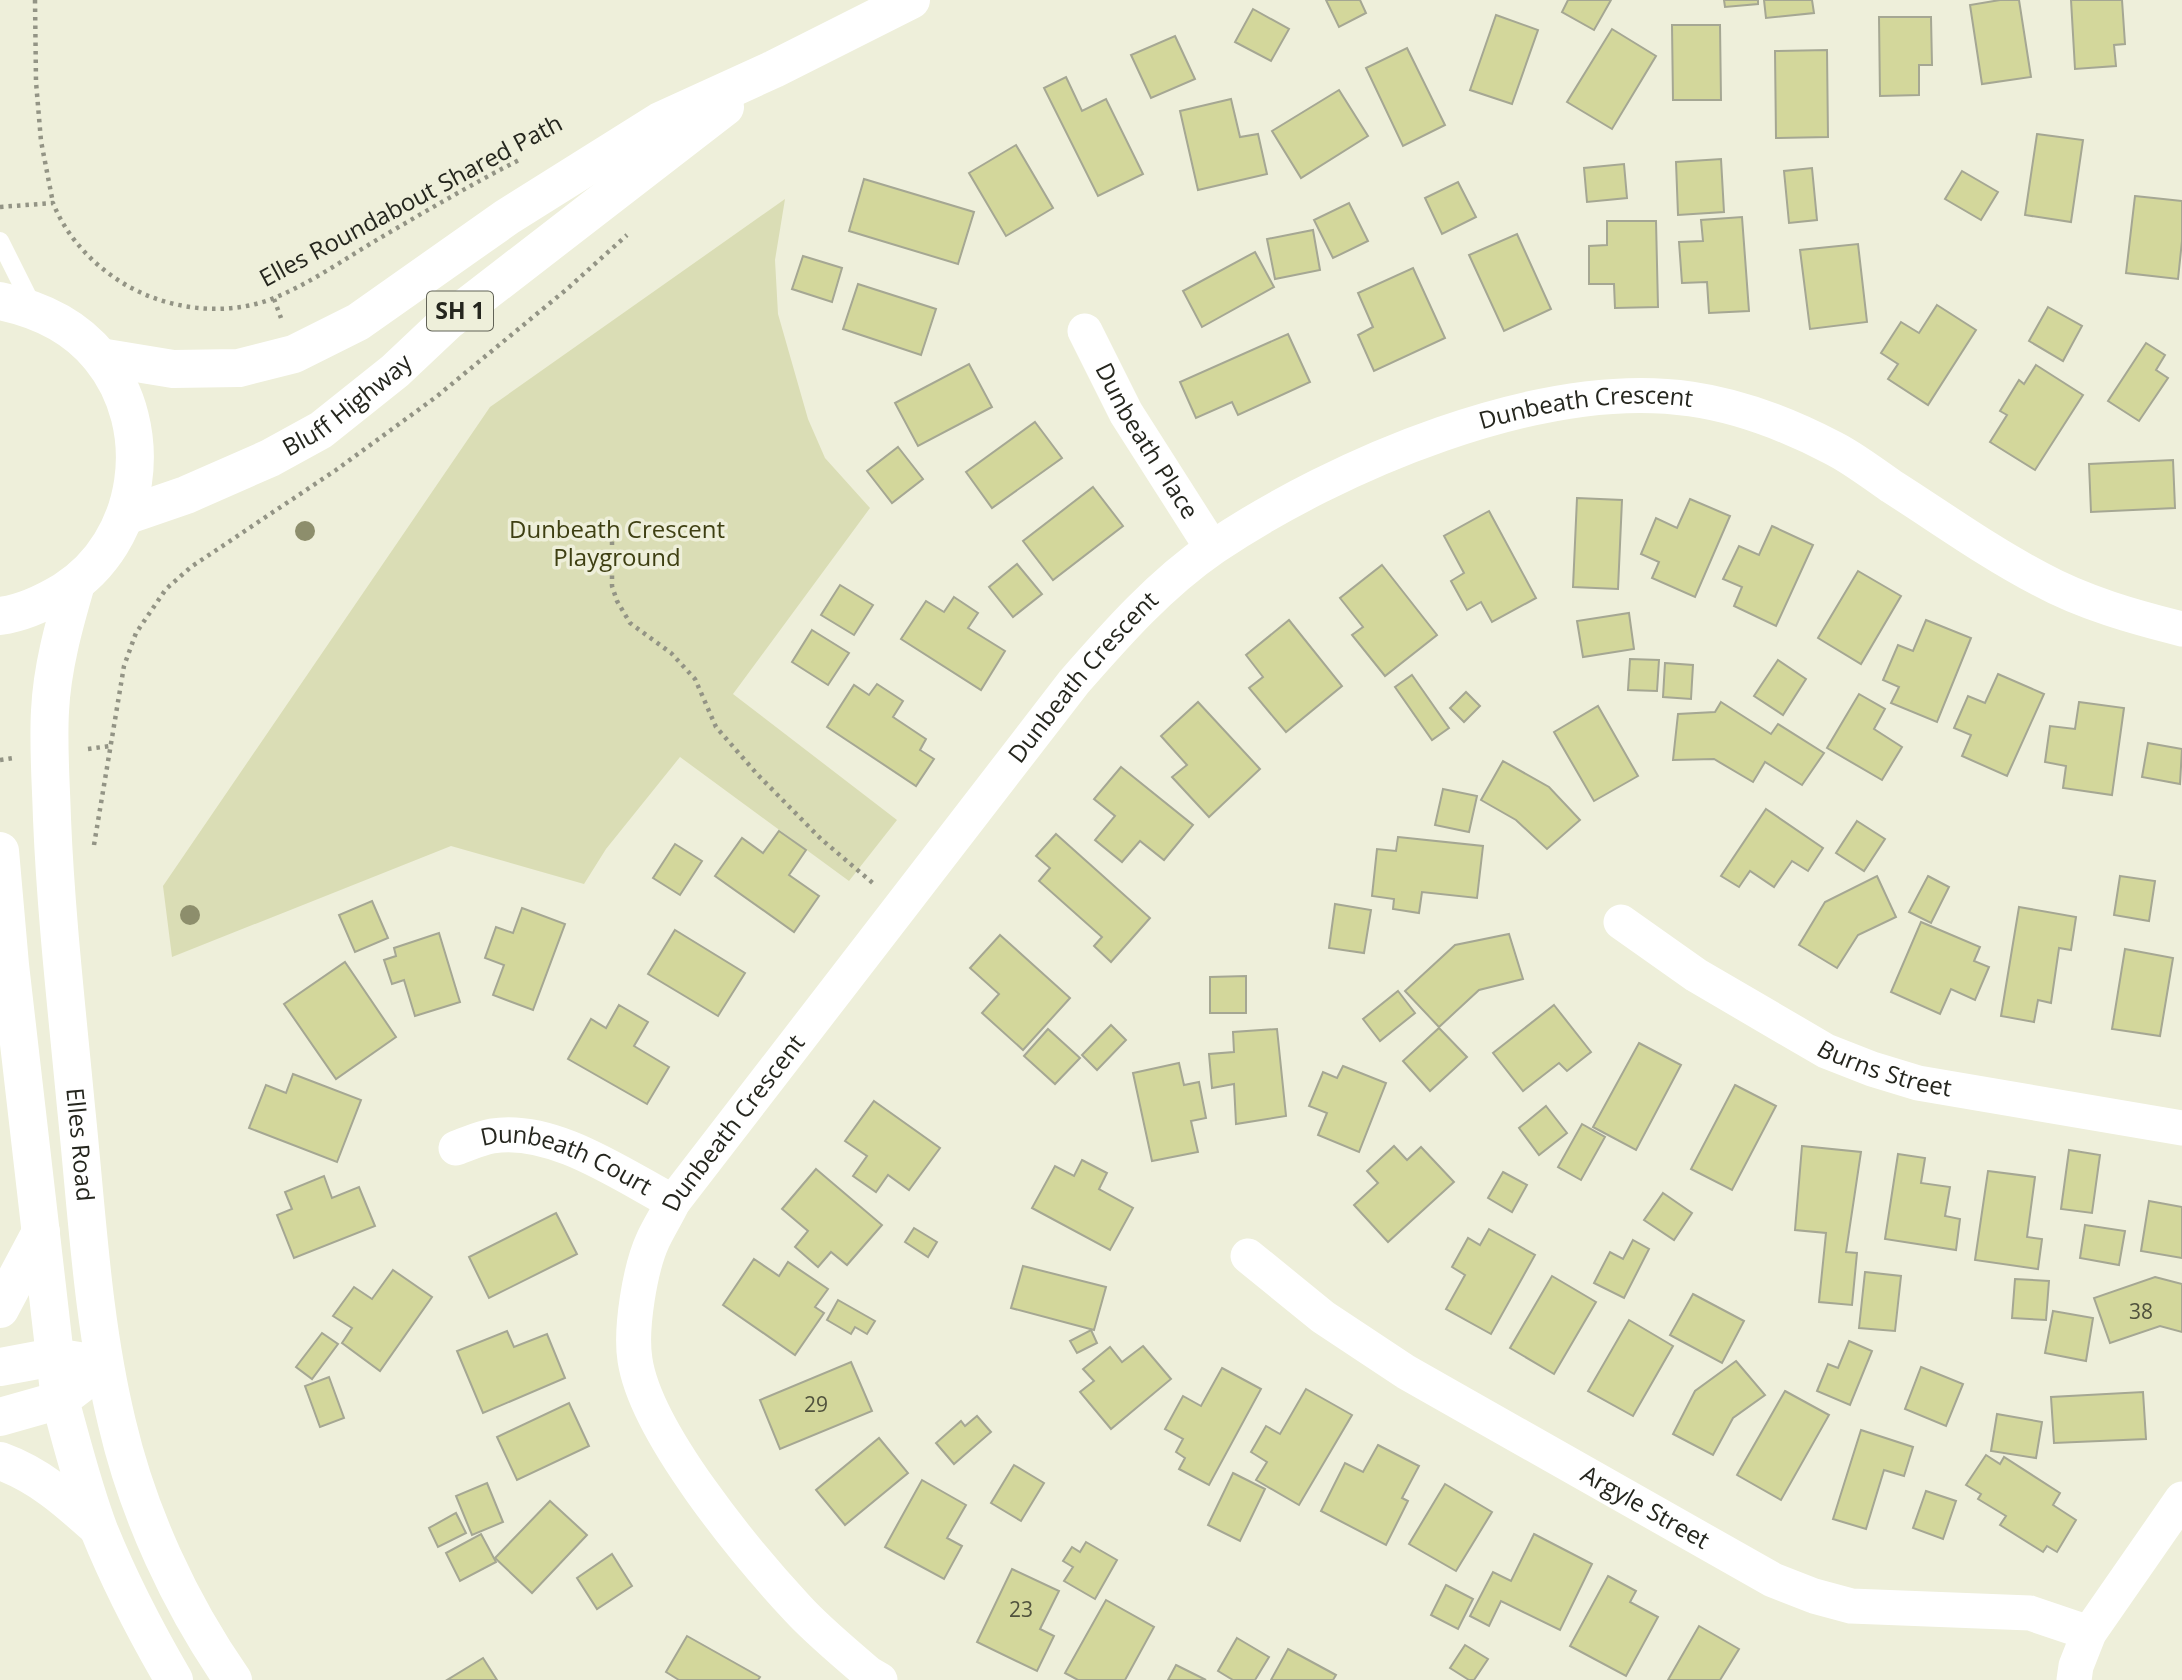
<svg xmlns="http://www.w3.org/2000/svg" width="2182" height="1680" font-family="'Open Sans',sans-serif">
	<rect width="100%" height="100%" fill="#eeefda"/>
	<path fill="#daddb5" d="M785,199L775,260L778,314L808,419L825,458L870,508L733,694L897,820L849,881L680,757L606,849L584,884L451,846L172,957L163,886L490,407Z"/>
	<g fill="#d3d79b" stroke="#a5a793" stroke-width="2">
		<path d="M1326,0H1360L1366,13L1339,27Z"/>
		<path d="M1568,0H1611L1594,30L1562,12Z"/>
		<path d="M1724,0H1758V4L1725,7Z"/>
		<path d="M1764,0H1812L1814,13L1766,18Z"/>
		<path d="M2000,0H2019L2031,77L1982,84L1970,5Z"/>
		<path d="M2071,0H2122L2125,44L2114,45L2116,66L2075,69Z"/>
		<path d="M1253,9L1289,29L1271,61L1235,42Z"/>
		<path d="M1496,15L1538,30L1512,104L1470,90Z"/>
		<path d="M1879,17H1931L1932,65H1919V95L1880,96Z"/>
		<path d="M1672,25H1720L1721,100H1673Z"/>
		<path d="M1612,29L1656,56L1612,129L1567,102Z"/>
		<path d="M1175,36L1195,79L1151,98L1131,55Z"/>
		<path d="M1407,48L1445,125L1403,146L1366,68Z"/>
		<path d="M1827,50L1828,137L1776,138L1775,51Z"/>
		<path d="M1066,77L1082,111L1106,99L1143,174L1098,196L1044,88Z"/>
		<path d="M1339,90L1368,136L1301,178L1272,131Z"/>
		<path d="M1231,99L1240,137L1258,134L1267,174L1198,190L1180,111Z"/>
		<path d="M2037,134L2083,140L2071,222L2025,215Z"/>
		<path d="M1016,145L1053,208L1006,236L969,173Z"/>
		<path d="M1721,159L1724,212L1678,215L1676,162Z"/>
		<path d="M1624,164L1627,198L1587,202L1584,168Z"/>
		<path d="M1812,168L1817,220L1789,223L1784,171Z"/>
		<path d="M1962,171L1998,192L1981,220L1945,199Z"/>
		<path d="M864,179L974,212L958,264L849,231Z"/>
		<path d="M1458,182L1476,217L1442,234L1425,198Z"/>
		<path d="M2135,196L2182,201V241L2178,279L2126,273Z"/>
		<path d="M1349,203L1368,241L1333,258L1314,220Z"/>
		<path d="M1742,217L1749,311L1709,313L1707,282L1682,283L1679,242L1703,241L1701,220Z"/>
		<path d="M1607,221H1656L1658,307L1615,308L1614,284H1589V246L1607,245Z"/>
		<path d="M1313,230L1320,270L1275,279L1267,239Z"/>
		<path d="M1517,234L1551,309L1504,331L1469,255Z"/>
		<path d="M1858,244L1867,322L1810,329L1800,250Z"/>
		<path d="M1255,252L1274,287L1202,327L1183,291Z"/>
		<path d="M803,256L842,268L832,302L792,289Z"/>
		<path d="M1413,268L1445,338L1374,371L1358,335L1373,327L1358,293Z"/>
		<path d="M858,284L936,309L921,355L843,329Z"/>
		<path d="M1937,305L1976,330L1928,405L1888,379L1898,364L1881,353L1901,322L1919,333Z"/>
		<path d="M2048,307L2082,326L2063,361L2029,341Z"/>
		<path d="M1288,334L1310,382L1238,415L1232,402L1196,418L1180,382Z"/>
		<path d="M2146,343L2165,355L2156,370L2168,378L2139,421L2108,401Z"/>
		<path d="M969,364L992,407L918,446L895,403Z"/>
		<path d="M2036,365L2083,395L2035,470L1990,442L2007,415L2000,411L2019,380L2024,384Z"/>
		<path d="M1035,422L1062,458L992,508L966,472Z"/>
		<path d="M898,447L923,479L892,503L867,471Z"/>
		<path d="M2173,460L2175,508L2091,512L2089,464Z"/>
		<path d="M1093,487L1123,526L1053,580L1023,541Z"/>
		<path d="M1577,498L1622,500L1618,589L1573,587Z"/>
		<path d="M1690,499L1730,516L1695,597L1652,578L1659,562L1641,554L1656,518L1677,528Z"/>
		<path d="M1489,511L1536,598L1492,622L1481,602L1467,610L1451,581L1464,573L1444,536Z"/>
		<path d="M1772,526L1813,545L1776,626L1734,606L1742,587L1723,579L1739,546L1759,555Z"/>
		<path d="M1017,564L1042,594L1013,617L989,587Z"/>
		<path d="M1382,565L1437,635L1385,676L1352,635L1363,627L1340,598Z"/>
		<path d="M1858,571L1901,596L1861,664L1818,638Z"/>
		<path d="M840,585L873,605L854,635L821,615Z"/>
		<path d="M954,597L978,613L968,628L1005,651L981,690L901,639L926,601L944,612Z"/>
		<path d="M1629,613L1634,649L1583,657L1577,621Z"/>
		<path d="M1289,620L1342,686L1286,732L1249,688L1263,677L1246,655Z"/>
		<path d="M1926,620L1971,638L1937,722L1891,703L1899,687L1883,680L1898,645L1913,651Z"/>
		<path d="M812,630L849,653L828,685L792,662Z"/>
		<path d="M1630,659L1659,660L1657,691L1628,690Z"/>
		<path d="M1778,660L1806,679L1783,715L1754,696Z"/>
		<path d="M1665,663L1693,665L1691,699L1663,697Z"/>
		<path d="M1998,674L2044,694L2007,776L1962,756L1971,735L1954,728L1968,696L1985,703Z"/>
		<path d="M1412,675L1449,728L1432,740L1395,687Z"/>
		<path d="M877,684L903,701L893,717L926,739L920,750L934,759L916,786L827,727L854,685L869,695Z"/>
		<path d="M1466,692L1480,706L1464,722L1450,708Z"/>
		<path d="M1859,694L1885,709L1874,729L1902,747L1882,780L1827,748Z"/>
		<path d="M1198,702L1260,769L1209,817L1172,777L1187,765L1161,736Z"/>
		<path d="M1721,702L1771,734L1778,724L1824,753L1802,785L1765,762L1753,782L1714,759L1673,760L1678,714L1715,712Z"/>
		<path d="M2079,702L2124,708L2112,795L2063,788L2066,766L2045,762L2050,726L2075,729Z"/>
		<path d="M1598,706L1638,776L1594,801L1554,732Z"/>
		<path d="M2148,743L2182,749L2180,784L2142,777Z"/>
		<path d="M1503,761L1549,787L1580,820L1547,849L1516,820L1481,800Z"/>
		<path d="M1121,767L1193,825L1164,860L1140,841L1122,862L1095,840L1115,816L1094,799Z"/>
		<path d="M1443,789L1477,796L1469,832L1435,825Z"/>
		<path d="M1766,809L1823,848L1808,871L1792,861L1774,887L1750,871L1739,887L1721,876Z"/>
		<path d="M1857,821L1885,839L1864,871L1836,853Z"/>
		<path d="M779,831L806,850L789,875L819,896L794,932L715,876L742,838L763,853Z"/>
		<path d="M1056,834L1150,918L1111,962L1094,946L1102,937L1039,881L1050,868L1036,856Z"/>
		<path d="M1398,837L1483,846L1477,898L1422,892L1419,913L1393,909L1394,899L1372,896L1377,849L1396,851Z"/>
		<path d="M675,844L702,861L680,895L653,878Z"/>
		<path d="M1877,876L1896,917L1858,935L1837,968L1799,945L1825,902Z"/>
		<path d="M1928,876L1949,887L1931,923L1909,912Z"/>
		<path d="M2120,876L2155,881L2149,921L2114,915Z"/>
		<path d="M372,901L388,938L355,952L339,915Z"/>
		<path d="M1335,904L1371,910L1364,953L1329,948Z"/>
		<path d="M2019,907L2076,917L2071,950L2059,948L2051,1003L2038,1000L2034,1022L2001,1016Z"/>
		<path d="M522,908L565,924L533,1010L493,995L504,965L485,958L496,927L513,933Z"/>
		<path d="M1921,922L1980,947L1974,961L1989,967L1975,1000L1951,989L1940,1014L1891,992Z"/>
		<path d="M675,930L745,973L718,1016L648,974Z"/>
		<path d="M439,933L460,1002L415,1016L404,980L392,984L384,960L396,956L394,948Z"/>
		<path d="M1509,934L1523,979L1479,990L1439,1027L1405,991L1455,945Z"/>
		<path d="M1000,935L1070,998L1023,1050L982,1013L999,994L970,968Z"/>
		<path d="M2125,949L2173,958L2160,1036L2112,1029Z"/>
		<path d="M345,962L396,1037L336,1079L284,1004Z"/>
		<path d="M1246,976V1013H1210V977Z"/>
		<path d="M1398,991L1415,1013L1380,1041L1363,1019Z"/>
		<path d="M619,1005L648,1022L634,1046L669,1067L647,1104L568,1059L591,1019L606,1028Z"/>
		<path d="M1554,1005L1591,1052L1567,1071L1559,1063L1523,1091L1493,1053Z"/>
		<path d="M1111,1025L1126,1040L1097,1070L1082,1055Z"/>
		<path d="M1439,1028L1467,1057L1430,1091L1403,1061Z"/>
		<path d="M1048,1029L1080,1058L1055,1084L1024,1056Z"/>
		<path d="M1277,1029L1286,1116L1236,1124L1234,1084L1212,1088L1209,1054L1234,1052L1233,1032Z"/>
		<path d="M1639,1043L1681,1065L1636,1150L1593,1127Z"/>
		<path d="M1179,1063L1184,1085L1199,1082L1206,1118L1191,1121L1198,1152L1152,1161L1133,1073Z"/>
		<path d="M1343,1066L1386,1083L1359,1152L1318,1135L1327,1113L1309,1106L1323,1072L1337,1078Z"/>
		<path d="M293,1074L361,1100L337,1162L249,1128L266,1085L286,1093Z"/>
		<path d="M1735,1085L1776,1106L1732,1190L1691,1169Z"/>
		<path d="M874,1101L940,1148L909,1190L888,1175L876,1192L853,1176L867,1156L845,1141Z"/>
		<path d="M1546,1106L1567,1133L1539,1155L1519,1128Z"/>
		<path d="M1582,1124L1605,1137L1581,1180L1558,1167Z"/>
		<path d="M1394,1146L1407,1160L1421,1147L1454,1182L1388,1242L1354,1205L1378,1183L1367,1171Z"/>
		<path d="M1802,1146L1861,1152L1846,1252L1857,1253L1852,1305L1819,1302L1826,1233L1795,1230Z"/>
		<path d="M2069,1150L2100,1155L2092,1213L2061,1209Z"/>
		<path d="M1898,1154L1925,1158L1921,1183L1950,1187L1945,1216L1960,1219L1956,1250L1885,1239Z"/>
		<path d="M1082,1160L1107,1173L1099,1189L1133,1208L1110,1250L1032,1208L1055,1166L1074,1176Z"/>
		<path d="M816,1169L882,1225L847,1265L831,1252L818,1267L795,1247L808,1231L782,1209Z"/>
		<path d="M1988,1171L2035,1177L2027,1237L2042,1239L2038,1269L1975,1260Z"/>
		<path d="M1503,1172L1527,1185L1512,1212L1488,1198Z"/>
		<path d="M324,1176L332,1198L359,1187L375,1226L294,1258L277,1215L292,1209L285,1192Z"/>
		<path d="M1663,1193L1692,1213L1674,1240L1644,1220Z"/>
		<path d="M2149,1201L2182,1207V1258L2141,1251Z"/>
		<path d="M556,1213L577,1254L489,1298L469,1257Z"/>
		<path d="M2085,1225L2125,1231L2119,1265L2080,1258Z"/>
		<path d="M914,1228L937,1242L928,1257L905,1242Z"/>
		<path d="M1489,1229L1535,1255L1491,1334L1446,1309L1465,1275L1452,1267L1468,1238L1480,1245Z"/>
		<path d="M1633,1240L1649,1249L1624,1298L1594,1283L1610,1252L1623,1259Z"/>
		<path d="M754,1259L779,1276L788,1262L828,1289L815,1307L824,1313L795,1355L723,1305Z"/>
		<path d="M1023,1266L1106,1287L1094,1330L1011,1308Z"/>
		<path d="M393,1270L432,1297L380,1371L342,1343L352,1328L333,1316L354,1287L372,1299Z"/>
		<path d="M1865,1272L1901,1276L1895,1331L1859,1328Z"/>
		<path d="M1552,1276L1596,1302L1554,1374L1510,1348Z"/>
		<path d="M2155,1277L2182,1284V1332L2160,1326L2110,1343L2094,1298Z"/>
		<path d="M2015,1279L2049,1281L2046,1320L2012,1318Z"/>
		<path d="M1693,1294L1744,1321L1722,1363L1670,1335Z"/>
		<path d="M838,1300L875,1321L867,1334L855,1327L851,1334L827,1320Z"/>
		<path d="M2053,1311L2093,1318L2086,1361L2045,1353Z"/>
		<path d="M1629,1320L1673,1346L1633,1416L1588,1391Z"/>
		<path d="M1091,1330L1097,1343L1077,1353L1070,1341Z"/>
		<path d="M507,1331L514,1347L547,1334L565,1378L483,1413L457,1351Z"/>
		<path d="M322,1333L338,1344L312,1379L296,1367Z"/>
		<path d="M1849,1341L1872,1351L1850,1405L1817,1391L1828,1364L1838,1368Z"/>
		<path d="M1143,1346L1171,1379L1111,1429L1080,1392L1094,1381L1083,1369L1110,1347L1122,1362Z"/>
		<path d="M1736,1361L1765,1395L1733,1418L1713,1455L1673,1434L1695,1391Z"/>
		<path d="M851,1362L872,1411L780,1449L760,1400Z"/>
		<path d="M1921,1367L1963,1384L1946,1426L1905,1409Z"/>
		<path d="M1222,1368L1261,1389L1209,1485L1179,1469L1185,1458L1176,1452L1183,1439L1165,1429L1183,1396L1201,1406Z"/>
		<path d="M329,1377L344,1418L320,1427L305,1386Z"/>
		<path d="M1306,1389L1352,1415L1299,1505L1256,1480L1267,1462L1251,1452L1266,1426L1280,1434Z"/>
		<path d="M1785,1391L1829,1415L1781,1500L1737,1475Z"/>
		<path d="M2143,1392L2146,1439L2054,1443L2051,1397Z"/>
		<path d="M569,1403L589,1446L517,1480L497,1437Z"/>
		<path d="M1997,1414L2042,1422L2036,1458L1991,1451Z"/>
		<path d="M977,1416L991,1432L954,1464L936,1443L961,1421L965,1426Z"/>
		<path d="M1861,1430L1913,1447L1904,1476L1884,1470L1866,1529L1833,1519Z"/>
		<path d="M879,1438L908,1473L845,1525L816,1490Z"/>
		<path d="M1378,1445L1419,1466L1402,1498L1408,1501L1386,1545L1321,1511L1345,1463L1363,1472Z"/>
		<path d="M1986,1455L2000,1464L2004,1457L2060,1493L2053,1505L2076,1520L2057,1552L2047,1546L2043,1552L2000,1525L2006,1516L1978,1499L1981,1494L1966,1485Z"/>
		<path d="M1014,1465L1044,1483L1021,1521L991,1503Z"/>
		<path d="M1233,1473L1265,1489L1240,1541L1208,1525Z"/>
		<path d="M922,1480L966,1505L947,1538L962,1546L944,1579L885,1547Z"/>
		<path d="M487,1483L503,1522L472,1535L456,1496Z"/>
		<path d="M1445,1484L1492,1512L1456,1571L1409,1544Z"/>
		<path d="M1926,1491L1956,1501L1943,1539L1913,1528Z"/>
		<path d="M550,1501L587,1535L532,1593L495,1558Z"/>
		<path d="M456,1513L466,1533L438,1547L429,1528Z"/>
		<path d="M481,1534L496,1562L460,1581L446,1553Z"/>
		<path d="M1534,1534L1592,1564L1560,1630L1501,1601L1489,1626L1470,1616L1493,1572L1511,1581Z"/>
		<path d="M1086,1542L1117,1560L1095,1599L1064,1581L1073,1567L1063,1561L1072,1547L1080,1552Z"/>
		<path d="M612,1554L632,1586L597,1609L577,1578Z"/>
		<path d="M1012,1569L1059,1591L1040,1629L1054,1636L1037,1671L977,1642Z"/>
		<path d="M1608,1576L1636,1591L1630,1602L1658,1617L1626,1676L1570,1646Z"/>
		<path d="M1446,1585L1473,1599L1458,1629L1431,1615Z"/>
		<path d="M1106,1600L1154,1627L1125,1680H1078L1065,1673Z"/>
		<path d="M1699,1626L1739,1649L1720,1680H1668Z"/>
		<path d="M687,1636L760,1677L758,1680H679L666,1672Z"/>
		<path d="M1237,1638L1269,1657L1255,1680H1233L1218,1671Z"/>
		<path d="M1465,1645L1488,1659L1474,1680H1469L1450,1668Z"/>
		<path d="M1288,1649L1336,1675L1333,1680H1271Z"/>
		<path d="M483,1658L497,1680H447Z"/>
		<path d="M1176,1665L1206,1680H1168Z"/>
	</g>
	<g fill="none" stroke-linecap="round" stroke-linejoin="round">
		<g stroke="#939485" stroke-width="4.5" stroke-dasharray="3.5 5" stroke-linecap="butt">
			<path d="M35,0L36,82L41,141L53,203"/>
			<path d="M0,207L53,203C67,238 94,266 126,285C169,310 227,317 274,298C311,283 346,258 380,238C426,211 472,184 519,160"/>
			<path d="M274,299L281,318"/>
			<path d="M612,533V586L617,601L630,623L671,653L695,679L716,727L757,774L821,839L874,884"/>
			<path d="M88,749L110,746"/>
			<path d="M0,760L13,758"/>
			<path d="M94,845L124,666L136,633L166,589L191,567L336,470L436,397L567,289L627,235"/>
		</g>
		<path stroke="#fff" stroke-width="18" d="M0,241L33,307"/>
		<g stroke="#fff" stroke-width="35">
			<path id="s1" d="M1085,331L1126,413L1212,548"/>
			<path id="s2" d="M1621,922L1696,975L1826,1051L1872,1069L1918,1083L2182,1128"/>
			<path id="s3" d="M456,1148C468,1144 480,1138 492,1136C553,1126 622,1175 673,1202"/>
			<path id="s4" d="M1248,1256L1323,1317L1406,1372L1773,1580L1814,1596L1851,1606L2030,1613L2089,1633"/>
			<path id="s5" d="M880,1680L868,1673C844,1652 818,1631 797,1608C746,1553 646,1433 635,1360C630,1329 640,1268 653,1240C659,1227 667,1215 673,1202L1074,682C1116,634 1160,584 1214,547C1336,465 1541,377 1691,399C1740,406 1789,425 1833,448C1853,458 1872,473 1891,486C1940,517 1988,552 2040,579C2084,603 2134,617 2182,629"/>
			<path d="M2074,1680L2076,1666L2089,1633L2182,1499"/>
		</g>
		<g stroke="#fff" stroke-width="38">
			<path id="s6" d="M76,584C64,625 52,668 50,711C48,747 51,783 52,819C56,916 67,1011 76,1107C87,1212 92,1320 117,1423C138,1513 180,1604 233,1680"/>
			<path d="M0,851L10,965L60,1400C72,1443 83,1488 99,1530C120,1582 146,1632 174,1680"/>
			<path d="M0,1309L41,1232"/>
			<path d="M0,1367L54,1357L79,1361"/>
			<path d="M0,1417L60,1400L81,1384"/>
			<path d="M0,1461C39,1475 67,1500 97,1527"/>
		</g>
		<g stroke="#fff" stroke-width="38">
			<path d="M0,301C39,309 75,326 100,357C158,428 142,542 64,591C44,603 23,613 0,616"/>
			<path d="M100,357L173,369L239,368L294,354L358,322L507,217L660,121L774,69L911,0"/>
			<path id="s7" d="M125,516L186,495L270,458L321,430L395,371L448,321L725,107"/>
		</g>
	</g>
	<g fill="#8d8e6c">
		<circle cx="305" cy="531" r="10"/>
		<circle cx="190" cy="915" r="10"/>
	</g>
	<g text-anchor="middle" stroke-width="7" stroke-linejoin="round" paint-order="stroke">
		<g font-size="21" fill="#50523d">
			<text x="2141" y="1319">38</text>
			<text x="816" y="1412">29</text>
			<text x="1021" y="1617">23</text>
		</g>
		<rect fill="#eeefda" stroke="#616256" stroke-width="2" x="427" y="291.5" width="66" height="39" rx="5"/>
		<g font-size="23" font-weight="bold" fill="#25261e">
			<text x="460" y="319">SH 1</text>
		</g>
		<g font-size="24" fill="#25261e" stroke="#eeefda">
			<text transform="translate(411 201) rotate(-28)" y="8">Elles Roundabout Shared Path</text>
			<text dy="8" stroke="none"><textPath href="#s7" startOffset="250">Bluff Highway</textPath></text>
			<text dy="8" stroke="none"><textPath href="#s5" startOffset="1829">Dunbeath Crescent</textPath></text>
			<text dy="8" stroke="none"><textPath href="#s1" startOffset="126">Dunbeath Place</textPath></text>
			<text dy="8" stroke="none"><textPath href="#s5" startOffset="1241">Dunbeath Crescent</textPath></text>
			<text dy="8" stroke="none"><textPath href="#s2" startOffset="304">Burns Street</textPath></text>
			<text dy="8" stroke="none"><textPath href="#s5" startOffset="674">Dunbeath Crescent</textPath></text>
			<text dy="8" stroke="none"><textPath href="#s6" startOffset="565">Elles Road</textPath></text>
			<text dy="8" stroke="none"><textPath href="#s3" startOffset="117">Dunbeath Court</textPath></text>
			<text dy="8" stroke="none"><textPath href="#s4" startOffset="471">Argyle Street</textPath></text>
		</g>
		<g font-size="24" fill="#3e3f12" stroke="#eeefda">
			<text x="617" y="538">Dunbeath Crescent<tspan x="617" dy="28">Playground</tspan></text>
		</g>
	</g>
</svg>
